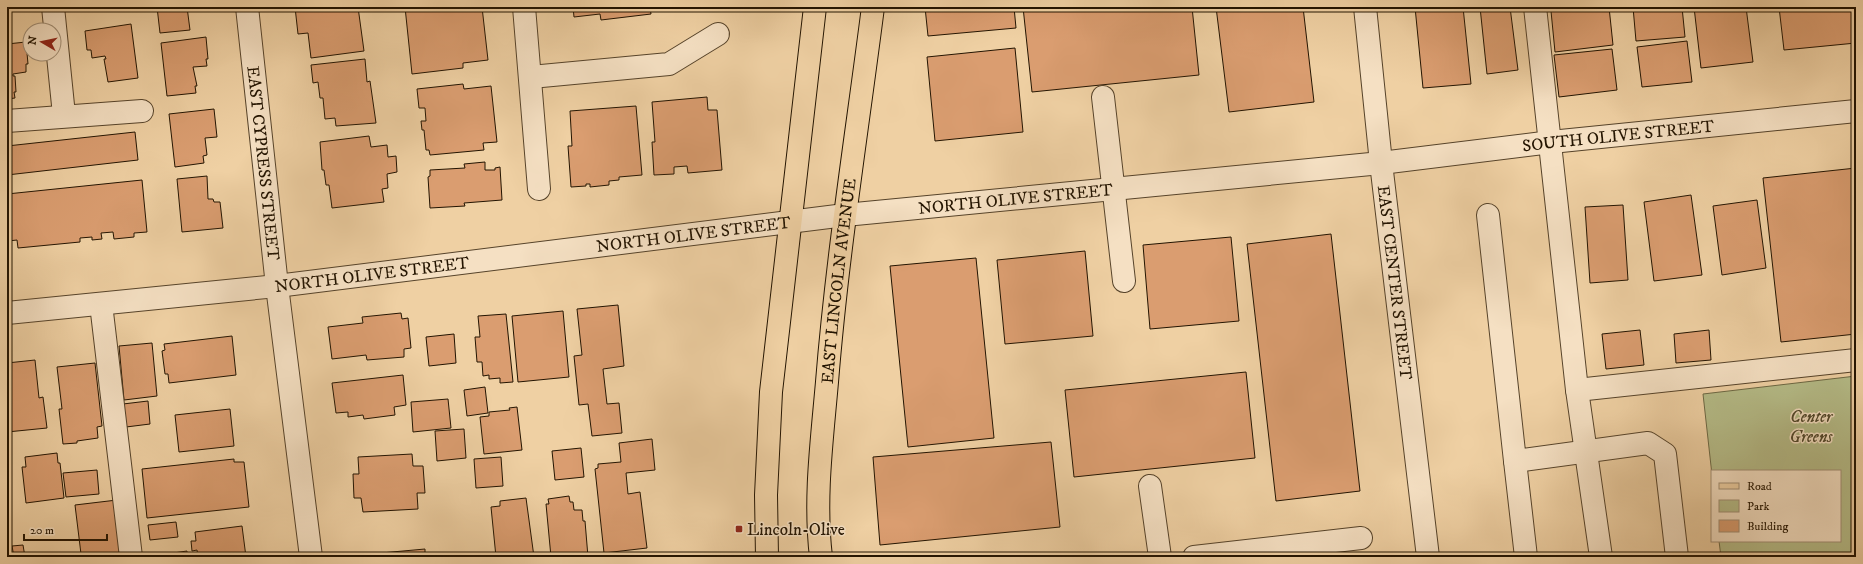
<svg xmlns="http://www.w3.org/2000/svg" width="1863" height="564" font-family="'IM FELL DW Pica',serif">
	<rect width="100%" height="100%" fill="#efd0a3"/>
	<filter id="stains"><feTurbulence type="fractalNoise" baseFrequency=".005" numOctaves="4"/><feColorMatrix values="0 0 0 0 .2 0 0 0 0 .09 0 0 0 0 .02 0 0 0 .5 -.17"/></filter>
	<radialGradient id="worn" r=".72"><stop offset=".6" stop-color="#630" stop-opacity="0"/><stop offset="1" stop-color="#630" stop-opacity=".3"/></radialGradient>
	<path fill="#b5bc88" stroke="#6c6844" d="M1856,376V557H1721L1719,541H1840V471H1712V475L1703,394Z"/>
	<g fill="#da9d70" stroke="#231401">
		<path d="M7,7H17L18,10L7,11Z"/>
		<path d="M100,7H130L101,11Z"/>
		<path d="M157,7H187L190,30L160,33Z"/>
		<path d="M295,7H358L364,51L311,58L308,33L298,34Z"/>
		<path d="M405,7H482L488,60L463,63V68L412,74Z"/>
		<path d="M573,7H650L651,14L601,20L600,14L574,17Z"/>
		<path d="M925,7H1014L1016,28L928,36Z"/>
		<path d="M1023,7H1192L1199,75L1032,92Z"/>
		<path d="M1216,7H1303L1314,102L1229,112Z"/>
		<path d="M1415,7H1463L1471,84L1423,88Z"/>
		<path d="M1480,7H1510L1518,70L1487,74Z"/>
		<path d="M1584,7H1609L1613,45L1555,52L1551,11Z"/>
		<path d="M1633,7H1682L1685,37L1636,41Z"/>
		<path d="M1694,7H1746L1753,62L1701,68Z"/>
		<path d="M1779,7H1856V43L1784,50Z"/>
		<path d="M7,17L10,34H7Z"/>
		<path d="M131,24L138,78L108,82L104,59H106L105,56L92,58L91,50H87L85,31Z"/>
		<path d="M206,37L208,59H206L207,66L193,67L197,86H195L196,93L167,96L161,43Z"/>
		<path d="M1687,41L1692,82L1642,87L1637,47Z"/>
		<path d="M26,42L28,64H26V72L13,74V76H15L16,92H14L15,98L7,99V44Z"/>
		<path d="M1015,48L1023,132L935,141L927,57Z"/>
		<path d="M1612,49L1617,90L1559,97L1554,55Z"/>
		<path d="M365,59L367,82L370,81L376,123L336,126L335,118L325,119L323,98H320L318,82L313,83L311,65Z"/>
		<path d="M463,84L464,89L491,86L497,142L483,143L484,150L430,155L429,150H426L424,130H422L421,121H426L425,108H419L417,89Z"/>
		<path d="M707,97L708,110H717L722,170L688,173L687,166L674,167V174L654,175L652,142H655L652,102Z"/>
		<path d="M636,106L642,175L619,177V180L609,181V185L590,187V184H586V186L571,187L568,146H572L570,111Z"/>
		<path d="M214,109L217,137L205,138L207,155L203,156L204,163L175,167L169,114Z"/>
		<path d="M135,132L138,160L7,175V146Z"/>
		<path d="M369,136L371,147L387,145L388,157L396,156L397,172L387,174L388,188L382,189L384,202L332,208L329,185H326L324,170H322L320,142Z"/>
		<path d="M485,162V170H495V168L500,167L502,200L464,203L465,206L430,208L428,177L430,176V170L465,168L464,164Z"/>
		<path d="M1856,168V334L1781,342L1763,178Z"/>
		<path d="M207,176L208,199H213L214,202H220L223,228L182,232L177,179Z"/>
		<path d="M142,180L147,232L134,233V237L114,239L113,232L101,233L102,239L92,240V237L80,238V242L18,248L17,240L8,241L9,249L7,250V194Z"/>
		<path d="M1691,195L1702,275L1654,281L1644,202Z"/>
		<path d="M1757,200L1766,268L1722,275L1713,206Z"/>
		<path d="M1623,205L1628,280L1590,283L1585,207Z"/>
		<path d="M1331,234L1360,491L1276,501L1247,244Z"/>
		<path d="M1231,237L1239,321L1150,329L1143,245Z"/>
		<path d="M1085,251L1093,336L1005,344L997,260Z"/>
		<path d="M976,258L994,438L908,447L890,266Z"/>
		<path d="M618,305L624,366L603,369L607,404L619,403L622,433L592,436L588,404L579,405L574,356L582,355L577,309Z"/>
		<path d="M563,311L569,377L518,382L512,316Z"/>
		<path d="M401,313L402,319L408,318L411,348L404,349V357L367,360L366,355L332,359L328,327L363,323L362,317Z"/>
		<path d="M506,314L513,382L500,383V378L489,379V375L483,376L482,362H477L475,337H480L478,316Z"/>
		<path d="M1640,330L1644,365L1606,369L1602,334Z"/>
		<path d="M1709,330L1711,360L1676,363L1674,334Z"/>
		<path d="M454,334L456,363L429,366L426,337Z"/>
		<path d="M232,336L236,375L169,383L168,374H165L162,351L165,350L164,344Z"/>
		<path d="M152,343L157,396L124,400L119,346Z"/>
		<path d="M35,360L39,398L43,397L47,428L7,432V363Z"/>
		<path d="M95,363L102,426L97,427L98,438L77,441V443L63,444L59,409H62L57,367Z"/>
		<path d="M1246,372L1255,458L1074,477L1065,390Z"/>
		<path d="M403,375L406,405L394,407L395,415L364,419L363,415L348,417V412L336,413L332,383Z"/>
		<path d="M485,387L488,413L467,416L464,390Z"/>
		<path d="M448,399L451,428L413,432L411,402Z"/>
		<path d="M148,401L150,424L126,427L123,404Z"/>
		<path d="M517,407L522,450L484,454L480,417L489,416V412L510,410L509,408Z"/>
		<path d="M230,409L234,446L179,452L175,415Z"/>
		<path d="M464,429L466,458L437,461L435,431Z"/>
		<path d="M652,439L655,470L626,473L628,494L640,492L647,548L604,553L595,469L598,468V464L621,462L619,443Z"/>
		<path d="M1051,442L1060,527L880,545L873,457Z"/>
		<path d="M581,448L584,477L555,480L552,451Z"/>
		<path d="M57,453L58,463H60L64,498L26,503L22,467H26L25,457Z"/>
		<path d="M412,454L413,466H423L425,493H417L418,509L363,512L361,498H354L353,474H359L358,457Z"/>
		<path d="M501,457L503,486L476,488L474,459Z"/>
		<path d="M234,459V462H244L249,507L147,518L142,469Z"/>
		<path d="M97,470L99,494L66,497L63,473Z"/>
		<path d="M569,496L570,502H573L574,510H582L583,521H585L588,557H551L546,504H549L548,499Z"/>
		<path d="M526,498L534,557H496L491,507L500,506V501Z"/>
		<path d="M117,500L123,557H86V553L81,554L75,505Z"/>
		<path d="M7,515L9,538L7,539Z"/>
		<path d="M176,522L178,537L150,540L148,525Z"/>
		<path d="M242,526L246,557H198L197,550L192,551L191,541H196L195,532Z"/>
		<path d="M23,545L25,557H14L12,546Z"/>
		<path d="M425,549V557H360L359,555Z"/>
		<path d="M187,551V557H153V556Z"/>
		<path d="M478,554L479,557H457Z"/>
	</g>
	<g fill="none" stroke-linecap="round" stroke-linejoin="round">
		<defs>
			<g id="minor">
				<path d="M53,7L64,115"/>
				<path id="s1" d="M247,7L277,286L311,557"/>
				<path d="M524,7L539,189"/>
				<path id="s2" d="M1365,7L1381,163L1428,557"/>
				<path d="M1535,7L1577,390L1601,557"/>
				<path d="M531,77L669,64L718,34"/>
				<path d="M1103,97L1124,281"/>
				<path d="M7,121L142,111"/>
				<path d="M1488,215L1515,461L1648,443L1665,454L1677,557"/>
				<path d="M101,304L131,557"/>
				<path id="s3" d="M7,313L277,286L845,215L1381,163L1551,142L1856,111"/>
				<path d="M1577,390L1856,360"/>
				<path d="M1515,461L1526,557"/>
				<path d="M1150,486L1160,557"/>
				<path d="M1194,557L1361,538"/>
			</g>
			<g id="major">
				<path d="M767,557L766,495L771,392L815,7"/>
				<path id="s4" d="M821,557C814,499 822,440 827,382C837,257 857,132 873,7"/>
			</g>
		</defs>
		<use href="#minor" stroke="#56432a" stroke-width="24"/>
		<use href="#major" stroke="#231401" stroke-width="24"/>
		<use href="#minor" stroke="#f5e0c3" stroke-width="22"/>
		<use href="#major" stroke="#efd0a3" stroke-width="22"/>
	</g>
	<rect fill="#8f2418" stroke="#f5e0c3" stroke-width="1.5" x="735" y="525" width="8" height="8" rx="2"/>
	<g text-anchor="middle" stroke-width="3" stroke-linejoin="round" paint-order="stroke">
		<g font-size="17" fill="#231401" stroke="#f5e0c3">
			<text dy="6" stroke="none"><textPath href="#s3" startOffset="1621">SOUTH OLIVE STREET</textPath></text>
			<text dy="6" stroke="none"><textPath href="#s1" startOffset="157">EAST CYPRESS STREET</textPath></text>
			<text dy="6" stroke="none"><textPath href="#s3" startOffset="1015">NORTH OLIVE STREET</textPath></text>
			<text dy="6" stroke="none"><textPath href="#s3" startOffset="691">NORTH OLIVE STREET</textPath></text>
			<text dy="6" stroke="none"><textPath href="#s3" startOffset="367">NORTH OLIVE STREET</textPath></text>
			<text dy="6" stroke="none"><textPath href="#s4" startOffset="277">EAST LINCOLN AVENUE</textPath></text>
			<text dy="6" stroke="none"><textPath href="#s2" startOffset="277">EAST CENTER STREET</textPath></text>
		</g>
		<g font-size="17" font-style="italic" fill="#4f462a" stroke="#f5e0c3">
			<text x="1811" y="422">Center<tspan x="1811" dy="20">Greens</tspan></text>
		</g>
		<g font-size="17" fill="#231401" stroke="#f5e0c3" text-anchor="start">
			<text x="747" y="535">Lincoln-Olive</text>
		</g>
	</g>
	<rect width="1863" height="564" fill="none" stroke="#efd0a3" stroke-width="24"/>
	<rect x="8" y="8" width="1847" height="548" fill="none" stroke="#231401" stroke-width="2"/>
	<rect x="12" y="12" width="1839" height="540" fill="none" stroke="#231401"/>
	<rect x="1711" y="470" width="130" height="72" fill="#f5e0c3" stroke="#a18e75"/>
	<rect x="1719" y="483" width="20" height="6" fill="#efd0a3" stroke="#a18e75"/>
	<text x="1747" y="490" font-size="12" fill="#231401">Road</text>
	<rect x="1719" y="500" width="20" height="12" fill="#b5bc88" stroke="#a18e75"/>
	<text x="1747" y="510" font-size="12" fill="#231401">Park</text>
	<rect x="1719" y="520" width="20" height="12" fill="#da9d70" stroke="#a18e75"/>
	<text x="1747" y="530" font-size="12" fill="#231401">Building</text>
	<g transform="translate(42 42) rotate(279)"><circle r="19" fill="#f5e0c3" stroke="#a18e75"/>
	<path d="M0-3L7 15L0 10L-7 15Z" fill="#8f2418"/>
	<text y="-6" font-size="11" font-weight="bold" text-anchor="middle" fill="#231401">N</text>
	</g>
	<path d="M24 534v6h83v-6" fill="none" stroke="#231401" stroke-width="2"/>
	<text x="30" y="534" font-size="12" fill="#231401" stroke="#f5e0c3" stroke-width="3" paint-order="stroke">20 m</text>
	<rect width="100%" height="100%" filter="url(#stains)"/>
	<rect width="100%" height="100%" fill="url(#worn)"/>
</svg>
